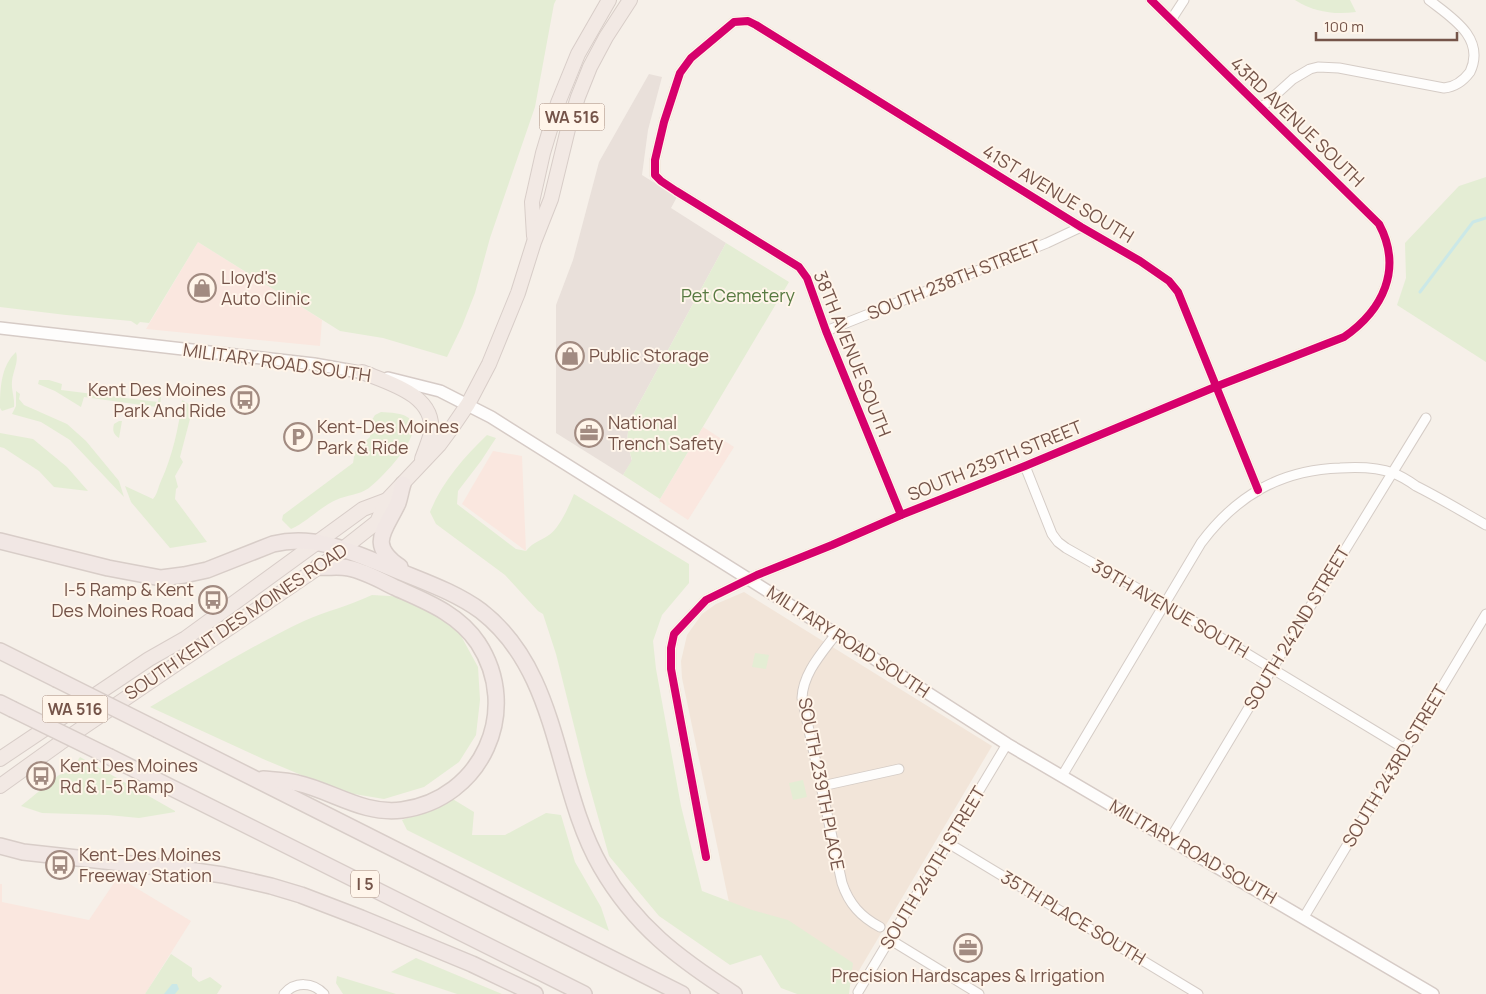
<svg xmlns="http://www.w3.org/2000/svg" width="1486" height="994" font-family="Manrope,sans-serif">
	<rect width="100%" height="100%" fill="#f6f0e9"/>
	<path fill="#f2e5d9" d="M744,592L992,746L851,984L731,912L682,678L681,661L687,635L702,614L716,604Z"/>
	<g fill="#fae7df">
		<path d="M198,242L322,320L320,346L146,329Z"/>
		<path d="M703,427L734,447L688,520L659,501Z"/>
		<path d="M493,451L522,456L526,551L462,504Z"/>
		<path d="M118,877L191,921L145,994H0V884H2V902L89,920Z"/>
	</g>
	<path fill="#e9e0da" d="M649,74L662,77L648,130L642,175L677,197L671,208L726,243L629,422L627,442L632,461L623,475L556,433V305L573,260L599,162Z"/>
	<g fill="#e4edd4">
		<path d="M0,0H556L554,4L535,107L490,238L475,293L462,326L447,357L383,338L340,331L198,242L149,323L140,322L137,325L131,321L66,315L0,307Z"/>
		<path d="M1295,0H1350L1356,12C1334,15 1314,12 1295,0Z"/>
		<path d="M1486,177V362L1397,305L1406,278L1405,243L1459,186Z"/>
		<path d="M726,243L789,282L660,499L623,475L632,460L627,442L629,422Z"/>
		<path d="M16,352C19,362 13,371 12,381C11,390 15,398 14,407L2,411L0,408C0,388 1,366 16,352Z"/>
		<path d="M39,380H49L62,384L61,390L158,402L159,395L161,396L160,408L156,413V407L84,397L81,407L55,391L38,384Z"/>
		<path d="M16,391L20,394L19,399L24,405L67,424L86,441L119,481L124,497L70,440L41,422L12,414L16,406Z"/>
		<path d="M182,400L190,405V419L180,457L183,462L175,476L178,487L176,489L175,499L207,542L170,548L131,502L125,486L153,499C158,493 158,487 161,481C172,457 179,427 182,400Z"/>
		<path d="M381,412C390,413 404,412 411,420C424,435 381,479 369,488C359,495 347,495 336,500C320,507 307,522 291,529L282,520L283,515L353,463L355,451L370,437L372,420L375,415Z"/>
		<path d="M119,421H122L119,438C114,435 112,431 114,424Z"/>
		<path d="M0,433L33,439L67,467L88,491L54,487L39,471L4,448L0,447Z"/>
		<path d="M487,435L496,438L481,461L458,491L457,504L516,549L526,551C534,541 539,542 549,535C559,529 569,506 574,494L689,564V583L662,615L653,641L656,669L681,806L702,891L752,910L788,920L853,963L849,994H797L781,988L761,955L730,965L659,916L609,856L586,774L556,654L543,614L538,611L505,575L436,524L430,512C442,482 464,457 487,435Z"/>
		<path d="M372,595L407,597L436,611L460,634L478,667L480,700L476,735L459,762L424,787L384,799L342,792L263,759L150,707C200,678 251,646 304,621C326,611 349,606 372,595Z"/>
		<path d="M755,653L769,655L766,669L752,667Z"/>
		<path d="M80,757L175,811V812L139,818L108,815L42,813L21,806L59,775L71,771Z"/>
		<path d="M803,780L807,797L793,800L789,783Z"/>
		<path d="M451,798L474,812L472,835H505L546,813L561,815L575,862L601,907L609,931L407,830L402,820L418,814Z"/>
		<path d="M171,954L192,968V976L199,982L210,977L222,986L217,994H145Z"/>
		<path d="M416,958L502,994H457L391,972Z"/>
		<path d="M337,976L396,994H343L336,983Z"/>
	</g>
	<path fill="#cbe8e7" d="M172,984H177L179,989L175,994H164Z"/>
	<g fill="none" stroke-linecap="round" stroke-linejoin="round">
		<path stroke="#cbe8e7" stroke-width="3" d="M1420,292L1473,222L1486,218"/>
		<defs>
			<g id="minor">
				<path d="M1171,20L1184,0"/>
				<path d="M1261,108L1293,79L1310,69L1318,67L1339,68L1444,88C1455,87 1464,80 1470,72C1486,38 1451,17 1429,0"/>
				<path d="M826,331L1047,243L1081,227"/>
				<path d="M1025,466L1052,534L1058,542L1066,548L1165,604L1405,749"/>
				<path d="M901,515L826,331L807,278L799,267L676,191L661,181L655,175V160L664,122L680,73L691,58L734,22L748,21L756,25L1081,227L1140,261L1169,281L1178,292L1258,490"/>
				<path d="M836,634C822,653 803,673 802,698L842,883C849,904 861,917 880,927"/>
				<path d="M1062,776L1201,543C1236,496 1280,470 1340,468C1356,467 1377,467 1393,473C1401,476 1409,481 1416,486C1440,498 1463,512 1486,525"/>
				<path d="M822,786L899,769"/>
				<path d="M1170,839L1272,669L1426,418"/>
				<path d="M948,843L1198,994"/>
				<path d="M706,857L671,669V648L674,634L706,600L757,575L832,545L901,515L1025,466L1215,387L1344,337C1383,310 1403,269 1379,224L1151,0"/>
				<path d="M1304,917L1486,614"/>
				<path d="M889,939L979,994"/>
				<path d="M858,992L1007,744"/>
				<path d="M284,994C295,981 313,982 324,994"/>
			</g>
			<g id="secondary">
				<path d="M0,328L314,364L370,374"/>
				<path d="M388,378L440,391L491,417L836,634L1007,744L1433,994"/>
			</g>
			<g id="trunk">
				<path d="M534,236L532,202L543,153L558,103L578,54L609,0"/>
				<path d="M362,372C389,383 436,395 431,433C429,441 425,451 422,459"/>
				<path d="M0,759L149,659L186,638L363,509L387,500"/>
				<path d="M0,786L60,743L325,563L377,522L387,500L439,445L453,426L468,404L489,364L518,293L534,242L551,199L568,129L578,97L590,67L606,37L630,0"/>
			</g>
			<g id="motorway">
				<path d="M0,541L108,568L161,578L184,575L207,570L273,544C315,534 350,551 389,567C419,580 454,591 481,611C561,673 554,786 601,867C635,926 678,958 734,994"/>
				<path d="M400,567C367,544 385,531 398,503C400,497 401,490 403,484"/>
				<path d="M0,651L56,679"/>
				<path d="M0,703L12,709"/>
				<path d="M158,730L682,994"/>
				<path d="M110,757L584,994"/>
				<path d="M263,779C274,780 286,780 297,783C333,791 363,815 402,810C482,799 522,710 478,643C458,613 425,601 394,587C380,580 364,571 348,568C339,566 328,568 318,567"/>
				<path d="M0,846L23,852L195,871L223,875L271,886L301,895L361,918L472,964L535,994"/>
			</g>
		</defs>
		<use href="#minor" stroke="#d5ccc6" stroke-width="11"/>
		<use href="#secondary" stroke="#d6cbc6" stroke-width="14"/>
		<use href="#trunk" stroke="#d8cdc8" stroke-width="16"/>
		<use href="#motorway" stroke="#d8cdc8" stroke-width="18"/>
		<use href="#minor" stroke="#fefdfc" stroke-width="9"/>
		<use href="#secondary" stroke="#fefdfc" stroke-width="11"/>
		<use href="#trunk" stroke="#f2e9e4" stroke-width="14"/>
		<use href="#motorway" stroke="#f1e7e4" stroke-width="15"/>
		<defs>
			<g id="motorway-bridge">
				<path d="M56,679L158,730"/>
				<path d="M12,709L110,757"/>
			</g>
		</defs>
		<use href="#motorway-bridge" stroke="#d8cdc8" stroke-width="18" stroke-linecap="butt"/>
		<use href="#motorway-bridge" stroke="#f1e7e4" stroke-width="15"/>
		<defs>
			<g id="cycleway">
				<path d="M901,515L826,331L807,278L799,267L676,191L661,181L655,175V160L664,122L680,73L691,58L734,22L748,21L756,25L1081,227L1140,261L1169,281L1178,292L1258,490"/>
				<path d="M706,857L671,669V648L674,634L706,600L757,575L832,545L901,515L1025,466L1215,387L1344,337C1383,310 1403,269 1379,224L1151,0"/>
			</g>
		</defs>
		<use href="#cycleway" stroke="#fff5ea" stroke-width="11"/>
		<use href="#cycleway" stroke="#d6006c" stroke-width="8"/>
	</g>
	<defs>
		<symbol id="shop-ring" viewBox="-11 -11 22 22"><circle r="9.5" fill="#fff5ea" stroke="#a28b81" stroke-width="1.5"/><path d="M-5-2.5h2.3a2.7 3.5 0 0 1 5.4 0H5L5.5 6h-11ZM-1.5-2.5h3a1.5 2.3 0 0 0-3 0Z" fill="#a28b81"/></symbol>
		<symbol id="bus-ring" viewBox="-11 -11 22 22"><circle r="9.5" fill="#fff5ea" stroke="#a28b81" stroke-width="1.5"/><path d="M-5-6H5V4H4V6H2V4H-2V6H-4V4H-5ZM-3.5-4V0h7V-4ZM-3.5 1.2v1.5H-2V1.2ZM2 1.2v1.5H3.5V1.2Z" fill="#a28b81"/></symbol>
		<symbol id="office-ring" viewBox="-11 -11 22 22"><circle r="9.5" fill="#fff5ea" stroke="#a28b81" stroke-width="1.5"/><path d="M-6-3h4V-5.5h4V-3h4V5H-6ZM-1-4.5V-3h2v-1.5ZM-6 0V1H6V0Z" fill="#a28b81"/></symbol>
		<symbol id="parking-ring" viewBox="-11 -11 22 22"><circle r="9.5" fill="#fff5ea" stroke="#a28b81" stroke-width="1.5"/><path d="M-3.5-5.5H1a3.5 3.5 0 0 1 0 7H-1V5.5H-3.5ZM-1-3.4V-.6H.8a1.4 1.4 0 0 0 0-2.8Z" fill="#a28b81"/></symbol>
	</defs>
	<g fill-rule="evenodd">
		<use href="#shop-ring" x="186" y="272" width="32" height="32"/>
		<use href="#shop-ring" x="554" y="340" width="32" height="32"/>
		<use href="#bus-ring" x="229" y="384" width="32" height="32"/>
		<use href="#office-ring" x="573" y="417" width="32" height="32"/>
		<use href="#parking-ring" x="282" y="421" width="32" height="32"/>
		<use href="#bus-ring" x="197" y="584" width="32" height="32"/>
		<use href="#bus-ring" x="25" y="760" width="32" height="32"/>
		<use href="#bus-ring" x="44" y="849" width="32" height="32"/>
		<use href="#office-ring" x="952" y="932" width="32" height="32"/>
	</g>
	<g text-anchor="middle" stroke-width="4" stroke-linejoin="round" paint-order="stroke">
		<g fill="#fff5ea" stroke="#9e8479" stroke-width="1">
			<rect x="539.5" y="103.5" width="65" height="27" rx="4"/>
			<rect x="42.5" y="695.5" width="65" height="27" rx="4"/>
			<rect x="351" y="870.5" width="28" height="27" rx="4"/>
		</g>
		<g font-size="16" font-weight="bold" fill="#755449">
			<text x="572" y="123">WA 516</text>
			<text x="75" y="715">WA 516</text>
			<text x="365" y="890">I 5</text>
		</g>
		<g font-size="18" fill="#755449" stroke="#fff5ea">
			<text transform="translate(1297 122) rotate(44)" y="6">43RD AVENUE SOUTH</text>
			<text transform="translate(1058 194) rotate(31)" y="6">41ST AVENUE SOUTH</text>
			<text transform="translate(954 280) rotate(-22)" y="6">SOUTH 238TH STREET</text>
			<text transform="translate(852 354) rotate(68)" y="6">38TH AVENUE SOUTH</text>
			<text transform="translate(277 363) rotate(8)" y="6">MILITARY ROAD SOUTH</text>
			<text transform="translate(995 461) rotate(-22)" y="6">SOUTH 239TH STREET</text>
			<text transform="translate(1170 609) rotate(30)" y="6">39TH AVENUE SOUTH</text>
			<text transform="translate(236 622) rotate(-34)" y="6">SOUTH KENT DES MOINES ROAD</text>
			<text transform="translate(1297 628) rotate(-59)" y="6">SOUTH 242ND STREET</text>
			<text transform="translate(848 642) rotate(33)" y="6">MILITARY ROAD SOUTH</text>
			<text transform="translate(1395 766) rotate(-59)" y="6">SOUTH 243RD STREET</text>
			<text transform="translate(821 784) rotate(79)" y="6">SOUTH 239TH PLACE</text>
			<text transform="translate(1193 852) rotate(30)" y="6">MILITARY ROAD SOUTH</text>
			<text transform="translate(933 868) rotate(-59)" y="6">SOUTH 240TH STREET</text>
			<text transform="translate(1073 918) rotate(31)" y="6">35TH PLACE SOUTH</text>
		</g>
		<g font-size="18" fill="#755449" stroke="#fff5ea" text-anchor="start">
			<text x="221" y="284">Lloyd's<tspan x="221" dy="21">Auto Clinic</tspan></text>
			<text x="589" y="362">Public Storage</text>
			<text x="226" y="396" text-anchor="end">Kent Des Moines<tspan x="226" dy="21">Park And Ride</tspan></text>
			<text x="608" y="429">National<tspan x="608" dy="21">Trench Safety</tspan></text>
			<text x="317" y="433">Kent-Des Moines<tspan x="317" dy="21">Park &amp; Ride</tspan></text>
			<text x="194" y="596" text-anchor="end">I-5 Ramp &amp; Kent<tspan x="194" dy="21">Des Moines Road</tspan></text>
			<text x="60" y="772">Kent Des Moines<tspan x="60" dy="21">Rd &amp; I-5 Ramp</tspan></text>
			<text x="79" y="861">Kent-Des Moines<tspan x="79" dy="21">Freeway Station</tspan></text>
			<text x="968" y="982" text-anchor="middle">Precision Hardscapes &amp; Irrigation</text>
		</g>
		<g font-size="18" fill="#587a41" stroke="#fff5ea">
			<text x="738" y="302">Pet Cemetery</text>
		</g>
	</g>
	<path d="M1316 32v8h141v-8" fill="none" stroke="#755449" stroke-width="2.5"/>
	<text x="1324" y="32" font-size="15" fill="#755449" stroke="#fff5ea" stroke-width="4" paint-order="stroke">100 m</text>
</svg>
